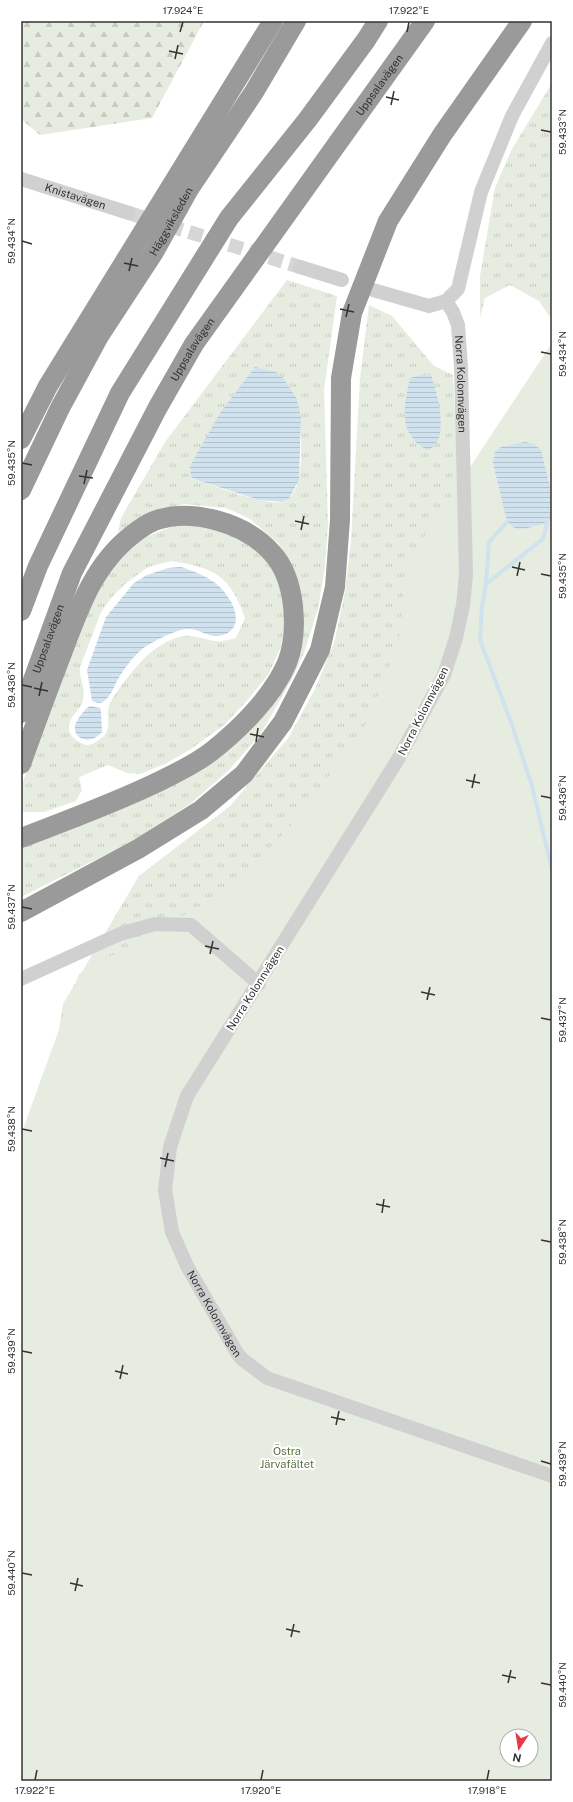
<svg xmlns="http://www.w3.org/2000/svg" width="573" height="1802" font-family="'Public Sans',sans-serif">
	<defs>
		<pattern id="grass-tufts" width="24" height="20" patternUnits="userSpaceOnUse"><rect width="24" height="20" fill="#e6ecdf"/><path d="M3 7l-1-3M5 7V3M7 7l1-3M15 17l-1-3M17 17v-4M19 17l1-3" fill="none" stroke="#c6cbc0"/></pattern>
		<pattern id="forest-firs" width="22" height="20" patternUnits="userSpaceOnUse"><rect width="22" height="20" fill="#e6ecdf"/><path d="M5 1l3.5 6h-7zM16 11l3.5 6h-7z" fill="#c6cbc0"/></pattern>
		<pattern id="water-rules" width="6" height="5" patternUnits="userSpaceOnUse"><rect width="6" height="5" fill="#cfe2ee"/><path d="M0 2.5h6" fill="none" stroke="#b2c2cd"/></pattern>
	</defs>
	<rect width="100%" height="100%" fill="#fff"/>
	<g fill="url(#grass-tufts)" fill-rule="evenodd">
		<path d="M552,83V320L539,301L510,285L485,298L480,317V276L495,188L512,149Z"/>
		<path d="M287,280L337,296L324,390L328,523L325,567L318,609L304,653L292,679L260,735L227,772L190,804L131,842L21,897V848L116,810L217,757L301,642L304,612L295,576L279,544L250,519L226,508L184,504L150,513L118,532L121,518L165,442ZM297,399C301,420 309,494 283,502C268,506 217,487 200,481L191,477L190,466Z"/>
		<path d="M369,305L392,316L434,366L453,375L461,522L452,620L21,1228L42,1139L63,1004L139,876L230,806L289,737L315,689L334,643L345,592L351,541L360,378Z"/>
		<path d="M185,522L210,524L246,541L269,564L279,583L286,623L281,647L268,675L244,704L224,725L191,749L165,764L140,774L127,773L108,765L79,777L82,790L76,801L44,812H21L22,784L94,593L118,560L145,537ZM171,561C213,567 231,576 245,618L236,638C213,645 212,639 191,636C178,634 160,645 150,653C140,661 113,694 109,706C106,714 111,725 106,733C104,737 94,744 89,745C81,745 69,737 69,729C69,716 78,713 82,703C87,691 79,679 80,667L101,612L112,597L125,584L148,567Z"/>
	</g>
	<path fill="url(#forest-firs)" d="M21,21H204L152,118L40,135L21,119Z"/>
	<path fill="#e6ecdf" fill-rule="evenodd" d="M552,343V1781H21V1135L79,974L205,903L258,860L301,815L366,724L387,673L400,633L406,564ZM507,1736H531V1760H507Z"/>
	<g fill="url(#water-rules)">
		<path d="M255,367L276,372L284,379L297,399L301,418L299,480L289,499L282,502L259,500L200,481L191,477L190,466L220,413Z"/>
		<path d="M430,373C437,390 452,443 427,450C397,434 404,405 410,378Z"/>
		<path d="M525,442L534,444L541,450L552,495V519C546,524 522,531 515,528C512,527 509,523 507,522L493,463L495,452L501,447Z"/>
		<path d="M181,567C202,574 219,581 230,600C237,612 240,627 226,634C222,635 217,637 214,636C205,635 197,628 188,629C176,629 150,643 141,650C132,658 124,669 118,679C114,686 111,697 103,702C100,704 95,702 92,701L87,670L106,617L134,583L147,575L168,568Z"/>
		<path d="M90,706L100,708L101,711L102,732C88,748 70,736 76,723C77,720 79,717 81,715C84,711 86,708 90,706Z"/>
	</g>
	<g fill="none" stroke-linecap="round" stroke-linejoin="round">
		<g stroke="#cfe2ee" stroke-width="4">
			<path d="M507,522L489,542L486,584L482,607L480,640L511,722L532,786L552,870"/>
			<path d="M486,584L543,539L547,523"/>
		</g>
		<path stroke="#d6d6d6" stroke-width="14" stroke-dasharray="14 7" stroke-linecap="butt" d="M129,213L300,267"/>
		<g stroke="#d0d0d0" stroke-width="14">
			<path id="s1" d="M21,179L129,213"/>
			<path d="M300,267L342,280"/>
			<path d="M373,290L429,306L446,301L458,289L481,192L512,116L552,43"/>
			<path id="s2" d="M446,301L453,312L458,325L461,367L466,575L463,605L456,638L444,675L397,761L187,1096L170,1147L165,1190L172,1232L187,1266L237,1353L242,1359L267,1378L552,1476"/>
			<path d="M21,979L120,934L155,924L191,925L259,984"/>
		</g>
		<g stroke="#9a9a9a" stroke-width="20">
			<path d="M21,439L48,386L273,21"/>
			<path id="s3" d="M21,490L60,408L99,336L154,252L189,189L254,92L296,21"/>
			<path d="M21,611L38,566L120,393L229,218L308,119L366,40L378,21"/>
			<path id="s4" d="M21,713L72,573L158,407L194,344L425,21"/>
			<path d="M21,764C34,728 47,692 61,656C78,611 93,565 132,535C138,530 147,524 154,521C191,507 246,523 272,553C296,579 299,632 287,663C273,696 240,729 212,751C197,763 178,772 160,781C115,803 68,820 21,838"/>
			<path d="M21,912L138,849L201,810L244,774L283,722L320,650L335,587L340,520L341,378L352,313L388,221L442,135L522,21"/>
		</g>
	</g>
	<path fill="none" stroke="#333" stroke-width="1.5" d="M180,32L183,22M407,32L409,22M169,51L183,54M175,59L178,45M386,97L399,100M391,105L394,91M541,130L551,132M22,241L32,244M124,263L138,266M129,271L132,258M340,309L354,312M346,317L349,304M541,352L551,354M22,463L32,465M79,476L93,478M84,484L87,470M295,521L309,524M301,530L304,516M512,567L525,570M541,574L551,576M517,576L520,562M22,685L32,687M34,688L48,691M39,696L42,682M250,734L264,737M256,742L258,728M466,780L480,783M472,788L475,774M541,796L551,798M22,907L32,909M205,946L219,949M210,954L213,941M421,992L435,995M427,1000L430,987M541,1018L551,1020M22,1129L32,1131M160,1158L174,1161M165,1167L168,1153M376,1204L390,1207M382,1213L384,1199M541,1240L551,1242M22,1351L32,1353M115,1371L128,1374M120,1379L123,1365M331,1417L345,1420M336,1425L339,1411M541,1461L551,1464M22,1573L32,1575M70,1583L83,1586M75,1591L78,1578M286,1629L300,1632M291,1637L294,1624M502,1675L516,1678M508,1683L511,1670M541,1683L551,1685M35,1780L37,1770M261,1780L263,1770M487,1780L489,1770"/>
	<g text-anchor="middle" stroke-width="4" stroke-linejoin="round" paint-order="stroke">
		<g font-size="11" fill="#333" stroke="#fff">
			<text dy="4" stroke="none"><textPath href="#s4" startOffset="727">Uppsalavägen</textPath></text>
			<text dy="4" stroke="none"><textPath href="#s1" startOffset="57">Knistavägen</textPath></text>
			<text dy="4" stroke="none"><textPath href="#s3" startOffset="308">Häggviksleden</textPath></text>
			<text dy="4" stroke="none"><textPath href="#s4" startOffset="403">Uppsalavägen</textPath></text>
			<text dy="4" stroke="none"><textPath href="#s2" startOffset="86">Norra Kolonnvägen</textPath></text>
			<text dy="4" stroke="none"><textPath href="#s4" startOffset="79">Uppsalavägen</textPath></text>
			<text transform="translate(423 711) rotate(-63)" y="4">Norra Kolonnvägen</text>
			<text transform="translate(255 988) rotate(-58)" y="4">Norra Kolonnvägen</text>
			<text dy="4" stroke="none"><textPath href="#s2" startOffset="1105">Norra Kolonnvägen</textPath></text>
		</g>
		<g font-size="11" fill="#56703f" stroke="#fff">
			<text x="287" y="1455">Östra<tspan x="287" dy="13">Järvafältet</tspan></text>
		</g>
	</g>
	<rect width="573" height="1802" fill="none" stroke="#ffffff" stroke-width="44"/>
	<g transform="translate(519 1748) rotate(192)"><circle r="19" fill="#ffffff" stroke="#adadad"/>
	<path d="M0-3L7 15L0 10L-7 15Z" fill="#e63946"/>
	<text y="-6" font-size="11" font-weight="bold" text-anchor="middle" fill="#333333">N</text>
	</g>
	<rect x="22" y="22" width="529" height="1758" fill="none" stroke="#333" stroke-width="1.5"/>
	<g font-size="10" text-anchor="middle" fill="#333">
		<text x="183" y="14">17.924°E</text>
		<text x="409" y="14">17.922°E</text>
		<text transform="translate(562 132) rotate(-90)" y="4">59.433°N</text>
		<text transform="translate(11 241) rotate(-90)" y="4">59.434°N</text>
		<text transform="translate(562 354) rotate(-90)" y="4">59.434°N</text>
		<text transform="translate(11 463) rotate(-90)" y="4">59.435°N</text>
		<text transform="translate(562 576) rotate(-90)" y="4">59.435°N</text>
		<text transform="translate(11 685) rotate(-90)" y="4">59.436°N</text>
		<text transform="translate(562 798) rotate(-90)" y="4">59.436°N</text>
		<text transform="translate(11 907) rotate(-90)" y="4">59.437°N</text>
		<text transform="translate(562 1020) rotate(-90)" y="4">59.437°N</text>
		<text transform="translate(11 1129) rotate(-90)" y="4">59.438°N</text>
		<text transform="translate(562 1242) rotate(-90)" y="4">59.438°N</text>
		<text transform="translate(11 1351) rotate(-90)" y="4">59.439°N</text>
		<text transform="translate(562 1464) rotate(-90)" y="4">59.439°N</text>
		<text transform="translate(11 1573) rotate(-90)" y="4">59.440°N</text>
		<text transform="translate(562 1685) rotate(-90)" y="4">59.440°N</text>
		<text x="35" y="1794">17.922°E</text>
		<text x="261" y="1794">17.920°E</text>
		<text x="487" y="1794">17.918°E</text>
	</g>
</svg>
